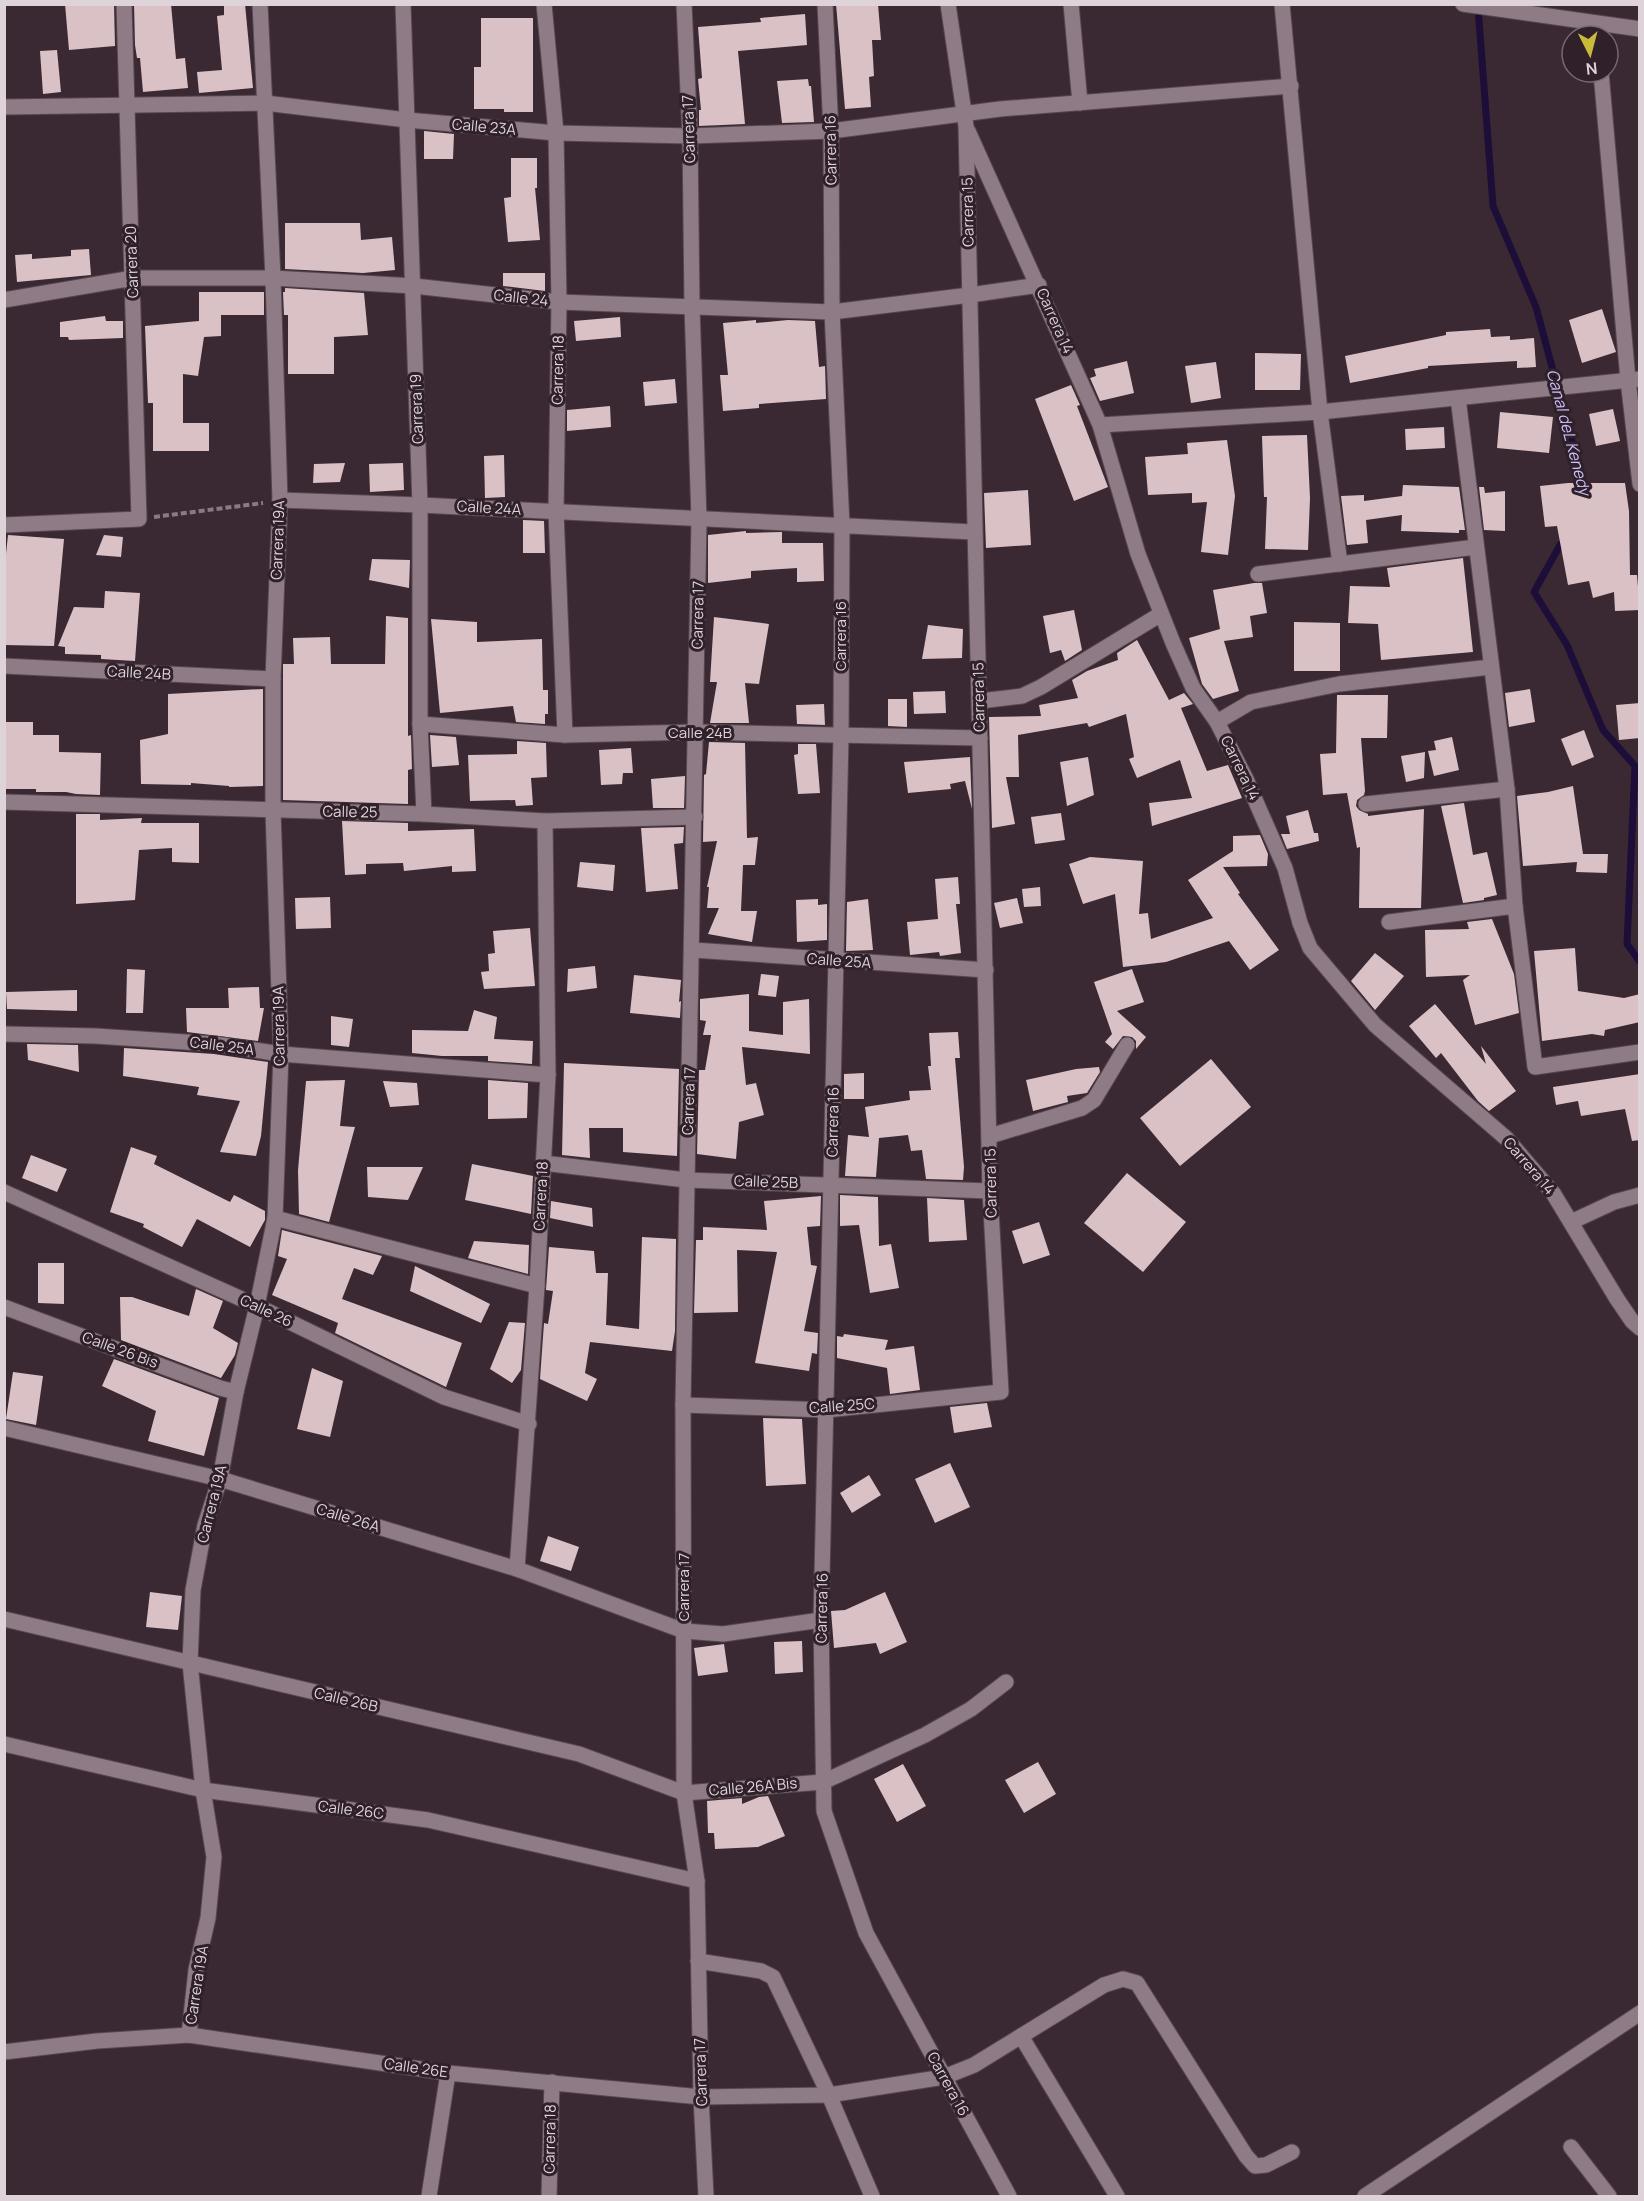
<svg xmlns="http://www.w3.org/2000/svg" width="1644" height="2201" font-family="Manrope,sans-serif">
	<rect width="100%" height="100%" fill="#3a2933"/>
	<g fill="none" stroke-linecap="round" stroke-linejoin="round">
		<g stroke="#1c0e38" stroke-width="7">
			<path d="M1478,7L1493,206L1536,307L1585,490"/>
			<path d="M1567,538L1560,545L1534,592L1567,645L1603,730L1635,766L1627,944L1640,962"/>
		</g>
	</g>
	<g fill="#dac1c5">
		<path d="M65,4H114L115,46L69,50Z"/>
		<path d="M134,4H171L176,59L185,58L188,88L143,92L140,58H137L135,45Z"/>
		<path d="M224,4H245L253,88L199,93L197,72L222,70L217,16L224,15Z"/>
		<path d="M836,4H878L881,40H872L874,76L869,77L871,107L845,109Z"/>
		<path d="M805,14L807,45L738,51L745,124L699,126V110H701L698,79L702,78L698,27L761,22L760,18Z"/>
		<path d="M481,18H533V112H504V109H474V67H481Z"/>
		<path d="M57,50L61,92L43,94L40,51Z"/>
		<path d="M808,79L809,86H811L814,122L782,123L777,81Z"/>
		<path d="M424,131L454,134L453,159H424Z"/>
		<path d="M511,158H537V188H535L540,240L508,242L504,198L511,197Z"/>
		<path d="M285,223H360L361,240L392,237L395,270L363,273L285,269Z"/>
		<path d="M89,249L91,275L17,282L15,255L32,254V259L71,256V250Z"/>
		<path d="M503,273H545V291L503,286Z"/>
		<path d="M285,288L364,293L368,335L334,337V374H288V315H284L283,292H285Z"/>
		<path d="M199,292H264V315H221V336L204,337L198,376L183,374V423H209V451H153V403H148L145,326L199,321Z"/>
		<path d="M1602,309L1616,352L1582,363L1569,320Z"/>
		<path d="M105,316L106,321H123V338L69,340L68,337H60V322Z"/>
		<path d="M620,317L621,337L576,341L574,321Z"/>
		<path d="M756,320V323L788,320L815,321L819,367L825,366L826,399L759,404V408L723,411L720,375H728L723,323Z"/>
		<path d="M1490,329L1491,337L1510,336V340L1534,338L1536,367L1517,368V361L1428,366V368L1350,383L1345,356L1446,335V332Z"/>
		<path d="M1255,353L1301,354L1300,390H1255Z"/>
		<path d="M1127,361L1134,393L1100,401L1090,378L1096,376L1094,369Z"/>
		<path d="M1216,362L1221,398L1191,403L1185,366Z"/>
		<path d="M675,379L677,403L645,406L643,382Z"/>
		<path d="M1071,385L1080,405L1077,406L1108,487L1074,501L1035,399Z"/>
		<path d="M610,406L611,427L567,431V410Z"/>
		<path d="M1613,409L1620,441L1596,446L1589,414Z"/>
		<path d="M1500,412L1553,417L1549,453L1497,448Z"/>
		<path d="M1444,427L1445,448L1406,450L1405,429Z"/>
		<path d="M1307,435L1310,498L1308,550L1265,549L1267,497H1264L1262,436Z"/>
		<path d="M1227,440L1235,496L1228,555L1201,552L1207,502L1192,503V493L1148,495L1145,457L1188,454L1187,443Z"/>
		<path d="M504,455L505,497L485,498L484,456Z"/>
		<path d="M345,463L340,482L313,483L314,464Z"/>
		<path d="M403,463L404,490L370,492L369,464Z"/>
		<path d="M1568,483H1625L1629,511L1630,575H1637L1640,610L1615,611L1614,592L1593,598L1589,581L1568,585L1557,526L1545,527L1540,486Z"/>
		<path d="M1403,485L1459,487L1465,530H1459V533L1401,531L1402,515L1366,520L1368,543L1347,545L1341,496L1364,495V501L1402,496Z"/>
		<path d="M1479,487H1484L1485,493L1505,491V531L1484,530Z"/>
		<path d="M1028,490L1031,545L986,548L984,493Z"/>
		<path d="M523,520L544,521L545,553H523Z"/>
		<path d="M746,531V533L782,532V543H823L824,581L797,582V568L751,571V578L708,583V535Z"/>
		<path d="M8,535L64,539L54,646L4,645V572Z"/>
		<path d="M104,535L123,537L121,557L96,555Z"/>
		<path d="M1463,558L1473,652L1381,660L1378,624L1348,623L1350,586L1390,587L1387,568Z"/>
		<path d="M372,559L410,560L409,588L369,580Z"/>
		<path d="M1254,583H1262L1267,613L1250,616L1253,637L1224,641L1239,691L1213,699L1202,684L1189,638L1220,629L1213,590Z"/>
		<path d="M105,591L140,593L135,661L101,659V655L65,654V647L58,646L74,607L104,608Z"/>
		<path d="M1074,610L1082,650L1065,661L1061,650L1050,653L1043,616Z"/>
		<path d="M386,616L408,618V736L411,735L412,769L408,770V804L283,800V664H294L293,638L330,637L331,664H385Z"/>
		<path d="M714,617L769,624L759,684L745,683L749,723H710L717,682H710Z"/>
		<path d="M431,619L477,622V642L542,639L543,690H548V714H545V724L516,722L513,706L440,713Z"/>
		<path d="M1294,622L1340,623V671H1294Z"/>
		<path d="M928,625L963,629L962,658L922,659Z"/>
		<path d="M1137,640L1169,700L1184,693L1193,704L1181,708L1207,771L1228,765L1242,798L1152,826L1149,803L1192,798L1180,760L1137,778L1129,759L1134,757L1126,714L1089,727L1087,723L1018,735L1019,777H1006L1015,824L992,828L989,717L1041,716L1039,705L1078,698L1072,680L1087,671L1118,660L1117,653Z"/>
		<path d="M263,689V786L229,787V786L191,783V785L141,784L140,740L168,734V694Z"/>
		<path d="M1530,689L1535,722L1509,727L1505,693Z"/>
		<path d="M945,691L946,713L914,714L913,692Z"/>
		<path d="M1337,695H1388L1387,738H1361L1365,791L1364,795L1357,800L1356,806L1359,810L1368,814V816L1424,809L1421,908H1359L1360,847L1357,848L1347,793L1323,795L1320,754L1336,753Z"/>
		<path d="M888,699H907V727L888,726Z"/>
		<path d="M1640,703V738L1619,740L1616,705Z"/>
		<path d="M824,704L825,725L797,724L796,705Z"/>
		<path d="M4,722H33V735H59V752L101,753L100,795L76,794L66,792H36V789H4Z"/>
		<path d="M1584,730L1594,757L1572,766L1561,739Z"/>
		<path d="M430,735L456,737L459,765L432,767Z"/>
		<path d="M1452,737L1459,770L1434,776L1428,751L1436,750L1434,741Z"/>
		<path d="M517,741L546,743L547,777L531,778L533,805L516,806L515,800L470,801L468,755L517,754Z"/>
		<path d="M709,742L745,743L747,838L758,837L755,865H743L741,911H757L752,942L708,934L719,908H707L709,887H707L717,841L703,842L704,775L706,774Z"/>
		<path d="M798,744H816L820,793L798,794L794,755L798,754Z"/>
		<path d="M631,748L633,773H623L622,784L601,785L599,750Z"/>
		<path d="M1425,752L1424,778L1406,782L1401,756Z"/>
		<path d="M970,757L972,809L965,781L950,784L951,789L908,793L904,762Z"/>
		<path d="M1088,757L1094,795L1067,806L1060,762Z"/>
		<path d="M685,776L684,808H653L651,779Z"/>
		<path d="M1573,786L1583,854H1608L1607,873L1576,872L1577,862L1523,866L1517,796L1548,792Z"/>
		<path d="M1464,803L1473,855L1487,852L1497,895L1484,898V900L1463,903L1441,806Z"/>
		<path d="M1308,810L1314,833H1318L1319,841L1287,849L1281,834H1290L1286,816Z"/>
		<path d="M1061,813L1065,840L1035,844L1031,817Z"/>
		<path d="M76,814H100V820L142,818L141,823H199V863L172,862V848L139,850L135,900L76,904Z"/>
		<path d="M342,821L408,823V831L474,829L476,871L452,872V866L404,871L403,863L366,864V874L345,875Z"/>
		<path d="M684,827L683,843L674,844L678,889L646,892L641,828Z"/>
		<path d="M1260,835L1268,854L1267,866L1223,867L1240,893L1238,894L1279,950L1250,970L1229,941L1166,962L1123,967L1115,894L1083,904L1069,864L1090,857L1143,861L1139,914L1148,913L1151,939L1213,918L1188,880L1233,851V836Z"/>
		<path d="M580,862L615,865L613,891L577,887Z"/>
		<path d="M958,877L960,904H956L961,953L940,956L939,952L910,955L907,922L938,919L935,879Z"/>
		<path d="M1040,887L1041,906L1024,907L1022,889Z"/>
		<path d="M330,897L331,928L296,929L295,898Z"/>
		<path d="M1017,898L1023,923L1000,928L994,903Z"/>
		<path d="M818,899V905L827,904V940L797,942L796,900Z"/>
		<path d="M868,899L873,950L846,951L847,902Z"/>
		<path d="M1492,919L1514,974L1519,1013L1475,1025L1463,980L1470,975L1426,977L1425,930L1469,929L1467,922Z"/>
		<path d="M530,928L535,986L484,989L481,972L489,971L488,954L495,953L493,931Z"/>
		<path d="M1575,948L1578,991L1624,998L1640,994V1022L1605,1030L1604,1036L1592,1034L1542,1041L1534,951Z"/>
		<path d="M1375,953L1404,976L1375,1010L1351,981Z"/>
		<path d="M595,966L597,988L567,992L568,969Z"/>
		<path d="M127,969L145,970L143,1013H126Z"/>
		<path d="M1132,969L1144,1002L1117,1011L1146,1037L1136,1049V1041L1132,1037L1123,1036L1113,1049L1105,1042L1112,1034L1094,982Z"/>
		<path d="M761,974L779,976L776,997L758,995Z"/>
		<path d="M634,975L681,980L679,1002L681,1001L680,1018L630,1013Z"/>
		<path d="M259,987L260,1008H264L258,1041L187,1032L186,1008H229L228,988Z"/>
		<path d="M77,990V1011L7,1009L6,992Z"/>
		<path d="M749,994V1031L783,1035V1002L809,999L810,1054L742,1047L746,1085L756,1083L764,1115L739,1122L736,1159L697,1154L699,1070H705L711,1035H703L706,1021L700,1020V999Z"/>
		<path d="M1435,1004L1486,1064L1481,1046L1516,1091L1489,1111L1478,1101L1441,1053L1436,1058L1409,1026Z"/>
		<path d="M474,1010L497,1017L494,1039L533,1041L532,1064L488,1061V1056H442L412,1053V1030L468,1031Z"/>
		<path d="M331,1016L353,1019L349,1047L331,1045Z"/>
		<path d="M958,1032L960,1058H955L964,1167L963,1180L926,1179L922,1150L911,1151L908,1135L879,1138L876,1177L845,1176L848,1135L869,1137L865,1107L910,1100L909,1091L931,1090L928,1066H931L929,1033Z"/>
		<path d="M27,1044L78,1045L79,1072L28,1060Z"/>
		<path d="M124,1048L214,1054L268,1062L261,1136L256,1156L220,1152L240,1101L197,1095L199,1087L123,1076Z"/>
		<path d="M1211,1059L1251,1107L1180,1166L1140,1118Z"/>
		<path d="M564,1063L679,1069L677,1156L623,1152V1128H589L590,1158L562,1155Z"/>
		<path d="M1099,1067L1100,1072L1087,1093L1067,1096L1068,1102L1033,1111L1026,1080L1076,1069Z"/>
		<path d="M864,1073V1099H844V1074Z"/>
		<path d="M1640,1074V1140L1632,1141L1625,1109L1581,1116L1578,1101L1556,1105L1553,1087Z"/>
		<path d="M345,1080L340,1126L355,1127L329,1222L299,1214L298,1170L306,1081Z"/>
		<path d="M488,1080L528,1083L527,1118L488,1119Z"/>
		<path d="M383,1081L417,1083L419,1105L390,1107Z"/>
		<path d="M131,1147L157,1156L154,1164L230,1202L234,1195L265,1211V1220L250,1247L197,1219L182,1247L143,1227L144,1224L110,1212Z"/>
		<path d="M31,1155L67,1169L57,1192L22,1178Z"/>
		<path d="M472,1164L533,1176L531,1214L465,1200Z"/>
		<path d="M367,1167H423L408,1200L368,1197Z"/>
		<path d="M1127,1173L1186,1222L1143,1272L1084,1223Z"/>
		<path d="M840,1195L878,1197L879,1246L891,1244L899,1288L870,1293L859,1225L840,1226Z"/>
		<path d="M821,1196L820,1226L807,1227L811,1265L817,1266L804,1331L818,1333L817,1354L812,1353L809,1371L755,1363L777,1252L737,1250L738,1312L694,1313L696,1240H703V1227L767,1230L764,1201Z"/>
		<path d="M927,1198L964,1200L967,1240L929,1242Z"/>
		<path d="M551,1201L592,1208L593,1227L550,1218Z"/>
		<path d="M1039,1222L1050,1255L1023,1264L1012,1231Z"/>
		<path d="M282,1230L382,1256L373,1275L354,1268L342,1299L462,1343L446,1387L335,1333L338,1323L272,1295L287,1259L278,1256Z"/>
		<path d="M642,1237L676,1239L675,1331L672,1351L590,1342L585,1373L597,1379L587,1401L540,1379L544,1323L548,1324L553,1291L546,1290L549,1247L594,1251L596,1273H608L606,1325L639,1329Z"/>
		<path d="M474,1241L529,1245L528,1274L468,1258Z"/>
		<path d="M38,1263H64V1304L38,1303Z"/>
		<path d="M415,1266L490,1304L481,1323L410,1291Z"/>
		<path d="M196,1289L223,1301L213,1328L238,1343L235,1355L221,1378L121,1340L120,1297H132L189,1316Z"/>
		<path d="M509,1322L525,1323L521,1370L512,1383L490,1369Z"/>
		<path d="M844,1334L888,1340L885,1350L914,1346L920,1390L890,1394L887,1368L837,1358V1336L843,1337Z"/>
		<path d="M114,1359L219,1398L204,1456L148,1441L156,1411L102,1386Z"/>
		<path d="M312,1368L343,1381L330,1437L297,1429Z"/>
		<path d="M13,1372L43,1376L36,1425L6,1419Z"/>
		<path d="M987,1403L992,1427L954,1433L950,1407Z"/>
		<path d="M763,1418L802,1419L806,1484L766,1486Z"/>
		<path d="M950,1463L970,1507L935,1523L915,1479Z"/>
		<path d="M869,1475L881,1495L852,1513L840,1493Z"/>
		<path d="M548,1536L579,1547L571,1571L540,1561Z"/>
		<path d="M150,1592L182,1596L178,1630L146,1627Z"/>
		<path d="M885,1592L907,1642L880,1654L876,1643L834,1648L831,1611L845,1610Z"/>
		<path d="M802,1641L803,1672L775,1674L774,1642Z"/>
		<path d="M724,1644L728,1672L698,1676L694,1648Z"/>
		<path d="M1038,1762L1056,1794L1024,1813L1005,1780Z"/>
		<path d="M903,1764L926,1806L897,1822L874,1779Z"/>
		<path d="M768,1796L785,1836L758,1847L715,1849L714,1833H708L707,1801L742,1798V1804L759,1797Z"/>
	</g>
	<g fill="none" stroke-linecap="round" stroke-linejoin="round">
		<defs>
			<g id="street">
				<path d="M403,4L420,505V724L424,814"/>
				<path d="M544,4L556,133L559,302L556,512L565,735"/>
				<path d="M684,4L690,136L692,306L699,519L683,1405L684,1793L697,1881L701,2097L706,2196"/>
				<path d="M825,4L831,131L832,312L842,525L841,737L821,1620L824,1811L866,1933L1009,2196"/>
				<path d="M1071,4L1080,103"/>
				<path d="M1282,4L1320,412L1340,564"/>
				<path d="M1463,4L1640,29"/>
				<path d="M1601,72L1628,380L1640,484"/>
				<path d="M4,107L265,103L407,120L556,133L690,136L831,131L1000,109L1291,86"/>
				<path d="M968,131L1100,425L1138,554L1173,643L1193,688L1217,722L1246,779L1285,868L1300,923L1310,948L1375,1025L1507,1139L1553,1193L1617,1299L1632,1321L1640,1328"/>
				<path d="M4,300L133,278H273L414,286L559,302L832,312L970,295L1039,285"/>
				<path d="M1458,398L1507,789L1515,906L1535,1067L1640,1052"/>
				<path d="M1100,425L1320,412L1640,379"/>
				<path d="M280,500L420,505L974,532"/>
				<path d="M4,525L139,519L124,4"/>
				<path d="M1258,574L1476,547"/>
				<path d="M4,666L273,679"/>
				<path d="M980,701L1022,696L1041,687L1161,614"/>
				<path d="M1217,722L1251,702L1339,684L1491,667"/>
				<path d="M420,724L565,735L696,732L980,738"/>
				<path d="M4,802L424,814L545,821L695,817"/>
				<path d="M1366,804L1507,789"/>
				<path d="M1389,922L1515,906"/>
				<path d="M693,950L986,970"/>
				<path d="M4,1034L96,1036L215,1044L281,1054L548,1075"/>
				<path d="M990,1136L1082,1108L1094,1100L1127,1045"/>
				<path d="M543,1163L686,1180L990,1191"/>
				<path d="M4,1192L257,1306L444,1397L529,1424"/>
				<path d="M275,1218L537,1286"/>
				<path d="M1571,1222L1614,1202L1640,1195"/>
				<path d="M4,1307L220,1388L236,1392"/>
				<path d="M683,1405L826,1410L1001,1392L990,1191L966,126L948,4"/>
				<path d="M4,1428L220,1479L517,1569L684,1631L723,1634L821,1620"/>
				<path d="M517,1569L537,1286L548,1075L545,821"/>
				<path d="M4,1619L579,1754L684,1793L823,1782L925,1735L971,1709L1006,1682"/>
				<path d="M4,1744L203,1790L428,1820L697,1881"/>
				<path d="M698,1961L761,1971L773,1977L829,2095L872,2196"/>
				<path d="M189,2035L196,1970L208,1918L214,1857L203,1790L190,1663L193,1590L205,1525L220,1479L236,1392L257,1306L275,1218L281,1054L273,810V679L280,500L273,278L260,4"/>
				<path d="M1021,2036L1117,2196"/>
				<path d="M4,2052L97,2041L189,2035L448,2073L701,2097L829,2095L944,2077L974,2065L1104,1985L1123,1979L1137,1983L1246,2156L1255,2166L1266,2165L1292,2152"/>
				<path d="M1571,2147L1609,2196"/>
				<path d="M429,2196L448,2073"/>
				<path d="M549,2196L552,2082"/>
				<path d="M1365,2196L1640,2013"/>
			</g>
		</defs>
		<use href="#street" stroke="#564850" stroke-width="17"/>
		<path stroke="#897b83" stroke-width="4" stroke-dasharray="6 3" stroke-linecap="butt" d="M154,517L263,503"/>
		<use href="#street" stroke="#8f7b86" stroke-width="15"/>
	</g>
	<g text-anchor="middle" stroke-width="6" stroke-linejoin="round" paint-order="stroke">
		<g font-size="15" fill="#dfd3da" stroke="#302029">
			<text transform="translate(484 127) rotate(5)" y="5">Calle 23A</text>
			<text transform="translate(689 129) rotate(-92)" y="5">Carrera 17</text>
			<text transform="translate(831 150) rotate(-91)" y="5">Carrera 16</text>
			<text transform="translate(968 212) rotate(-91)" y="5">Carrera 15</text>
			<text transform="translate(132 262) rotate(-92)" y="5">Carrera 20</text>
			<text transform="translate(521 298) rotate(6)" y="5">Calle 24</text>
			<text transform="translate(1055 321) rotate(66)" y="5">Carrera 14</text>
			<text transform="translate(558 370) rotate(-89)" y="5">Carrera 18</text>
			<text transform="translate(417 409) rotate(-92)" y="5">Carrera 19</text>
			<text transform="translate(489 508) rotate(3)" y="5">Calle 24A</text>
			<text transform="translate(278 540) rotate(-88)" y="5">Carrera 19A</text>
			<text transform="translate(698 615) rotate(-89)" y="5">Carrera 17</text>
			<text transform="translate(841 636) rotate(-90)" y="5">Carrera 16</text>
			<text transform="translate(139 673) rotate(3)" y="5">Calle 24B</text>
			<text transform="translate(979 697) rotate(-91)" y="5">Carrera 15</text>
			<text x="700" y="738">Calle 24B</text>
			<text transform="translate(1240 768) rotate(64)" y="5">Carrera 14</text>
			<text transform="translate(350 812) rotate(1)" y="5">Calle 25</text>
			<text transform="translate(839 961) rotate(4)" y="5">Calle 25A</text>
			<text transform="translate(279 1026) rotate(-91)" y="5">Carrera 19A</text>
			<text transform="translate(222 1046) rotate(7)" y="5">Calle 25A</text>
			<text transform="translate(689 1101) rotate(-88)" y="5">Carrera 17</text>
			<text transform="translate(833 1122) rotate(-89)" y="5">Carrera 16</text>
			<text transform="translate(1529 1166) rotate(49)" y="5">Carrera 14</text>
			<text transform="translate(766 1182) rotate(2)" y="5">Calle 25B</text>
			<text transform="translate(991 1183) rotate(-91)" y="5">Carrera 15</text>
			<text transform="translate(541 1196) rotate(-87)" y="5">Carrera 18</text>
			<text transform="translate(266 1311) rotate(25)" y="5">Calle 26</text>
			<text transform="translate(120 1350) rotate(20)" y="5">Calle 26 Bis</text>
			<text transform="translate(842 1406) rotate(-4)" y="5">Calle 25C</text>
			<text transform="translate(212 1504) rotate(-76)" y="5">Carrera 19A</text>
			<text transform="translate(348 1518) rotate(17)" y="5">Calle 26A</text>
			<text transform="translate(684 1587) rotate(-90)" y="5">Carrera 17</text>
			<text transform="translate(822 1608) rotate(-89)" y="5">Carrera 16</text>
			<text transform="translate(346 1700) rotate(13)" y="5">Calle 26B</text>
			<text transform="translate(753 1787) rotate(-5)" y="5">Calle 26A Bis</text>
			<text transform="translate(351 1810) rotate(7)" y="5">Calle 26C</text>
			<text transform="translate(197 1985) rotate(-81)" y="5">Carrera 19A</text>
			<text transform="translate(416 2068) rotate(8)" y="5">Calle 26E</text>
			<text transform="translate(701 2072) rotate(-92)" y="5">Carrera 17</text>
			<text transform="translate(948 2084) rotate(61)" y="5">Carrera 16</text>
			<text transform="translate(550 2139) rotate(-89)" y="5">Carrera 18</text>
		</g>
		<g font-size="16" font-style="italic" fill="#cbbffc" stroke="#302029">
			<text transform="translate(1569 432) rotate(75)" y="6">Canal deL Kenedy</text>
		</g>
	</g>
	<rect width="1644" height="2201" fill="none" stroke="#dfd3da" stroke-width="12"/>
	<g transform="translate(1590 54) rotate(174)"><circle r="28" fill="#302029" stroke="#766870" stroke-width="1.5"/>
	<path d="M0-4.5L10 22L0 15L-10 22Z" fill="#c8bb3b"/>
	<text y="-9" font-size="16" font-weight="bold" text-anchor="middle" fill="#dfd3da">N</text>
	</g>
</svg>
